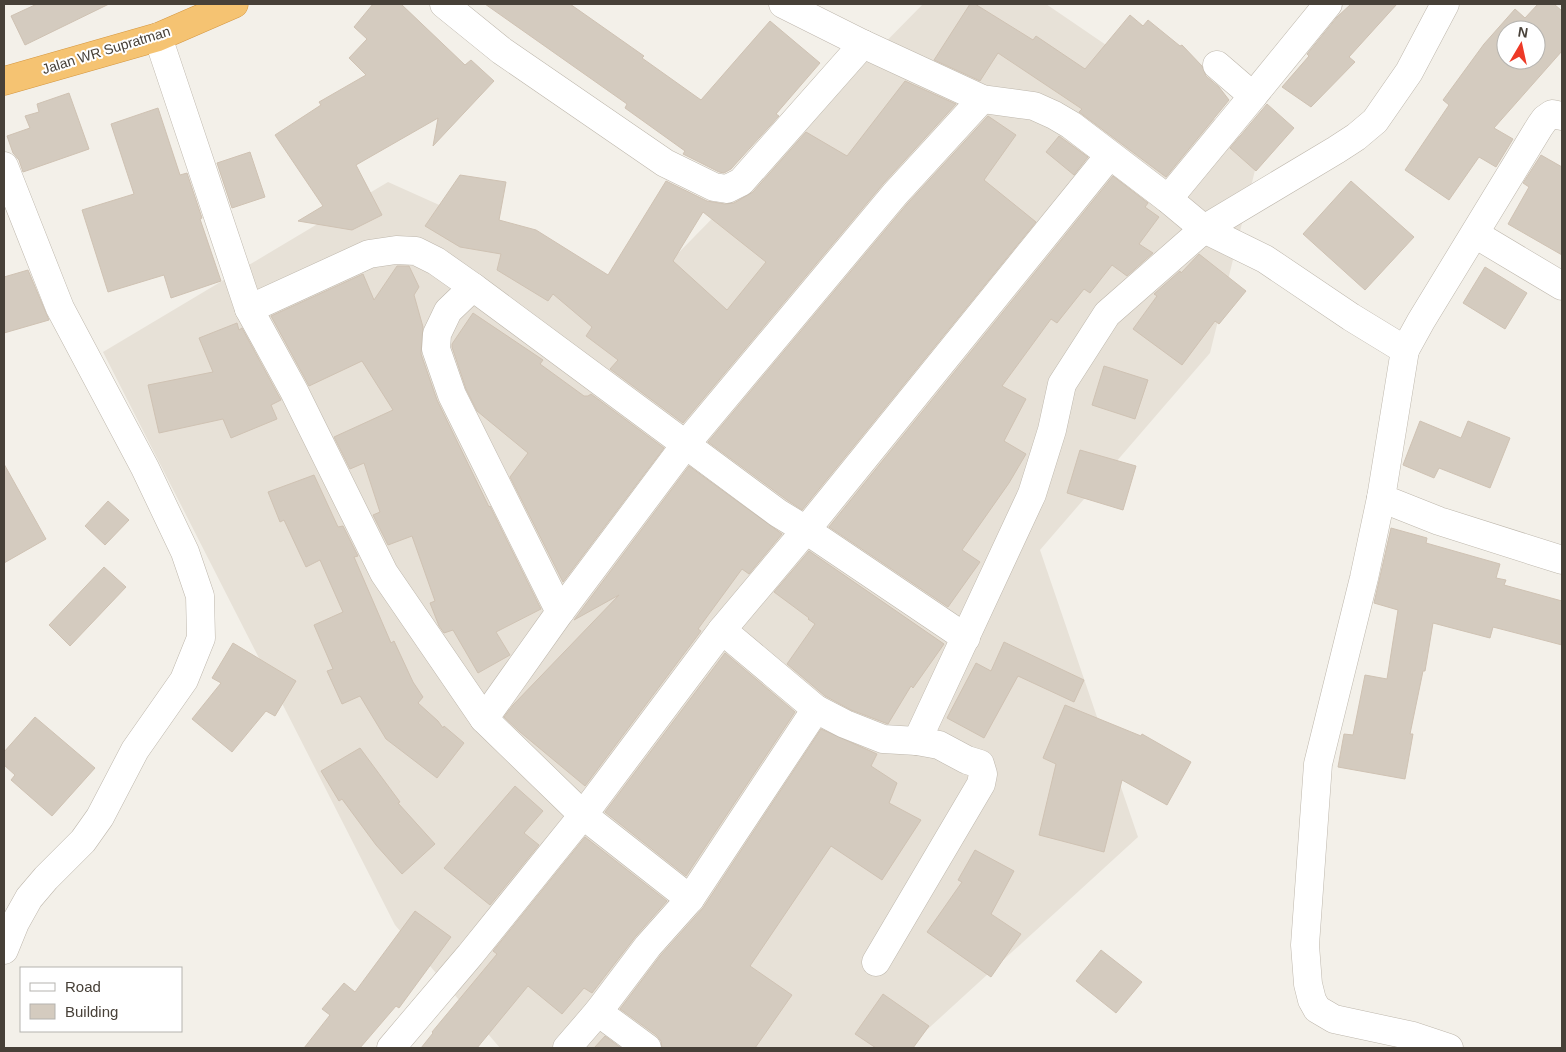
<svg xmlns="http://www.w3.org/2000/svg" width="1566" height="1052" font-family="Arial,sans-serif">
	<rect width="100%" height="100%" fill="#f3f0e9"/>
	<path fill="#e7e1d7" d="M923,4H1046L1260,150L1210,353L1040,550L1138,837L907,1048H500L395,925L103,352L388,182L638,294Z"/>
	<g fill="#d4cbbf" stroke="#cfc2b3" fill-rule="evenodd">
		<path d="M37,4H109L25,45L11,16Z"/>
		<path d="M373,4H401L465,65L471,60L494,81L433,146L438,118L356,165L382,215L352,230L298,221L323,206L275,135L321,105L319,102L366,75L349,58L367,39L354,27Z"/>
		<path d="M485,4H570L644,56L642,58L701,100L770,21L820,63L776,114L779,116L731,169L724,173L719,172L683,154L685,151L625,108L627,104Z"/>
		<path d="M970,4H975L1033,40L1036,36L1085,69L1130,15L1143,26L1148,20L1180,46L1182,45L1202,66L1206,76L1219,87L1229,100L1166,177L1079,112L1082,109L998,53L980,81L934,60Z"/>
		<path d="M1351,4H1397L1349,57L1355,62L1311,107L1282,87L1309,56L1307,54L1337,17Z"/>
		<path d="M1538,4H1554L1562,11V51L1494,128L1513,139L1496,167L1479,157L1449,200L1405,170L1449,105L1443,100L1484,44L1515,9L1525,18ZM1506,30H1536V60H1506Z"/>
		<path d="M905,81L956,104L883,184L683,423L610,369L618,360L586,336L592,327L553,294L548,301L497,270L501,254L460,247L425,226L460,175L506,182L499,220L536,230L608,275L666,181L707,201L725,204L734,203L753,192L806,132L847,156ZM703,212L766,262L727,310L673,261Z"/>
		<path d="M69,93L89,149L23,172L19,160L13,153L7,136L30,128L25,116L39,112L37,104Z"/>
		<path d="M1267,104L1294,128L1256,171L1230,148Z"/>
		<path d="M158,108L180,175L187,173L202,218L200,219L221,281L171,298L164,275L108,292L82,210L134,194L111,124Z"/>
		<path d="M988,116L1016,135L984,180L1036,222L802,510L787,500L708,442L907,204Z"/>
		<path d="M1059,136L1088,157L1074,175L1046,152Z"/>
		<path d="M250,152L265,197L232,208L217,163Z"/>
		<path d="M1541,155L1562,167V255L1508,224L1529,187L1523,183Z"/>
		<path d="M1113,176L1148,203L1145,207L1159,217L1139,244L1153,253L1127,276L1112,265L1090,293L1084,289L1057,323L1051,319L1002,386L1026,399L1004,441L1026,454L1009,483L962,550L980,562L948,607L829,527Z"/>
		<path d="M1351,181L1414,237L1365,290L1303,234Z"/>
		<path d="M1199,254L1246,291L1219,324L1215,321L1182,365L1133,329L1157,296L1154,294L1180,271L1181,273Z"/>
		<path d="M397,266H409L419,287L414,295L423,327L421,354L437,400L489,507L490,506L541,609L496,632L510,655L478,673L453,630L444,633L439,626L430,603L435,601L412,536L388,545L373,515L380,512L364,463L350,469L334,437L393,410L362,361L309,386L271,316L363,274L374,300Z"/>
		<path d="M1485,267L1527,293L1505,329L1463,303Z"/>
		<path d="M28,270L49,320L4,333V277Z"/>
		<path d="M473,313L543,360L540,364L584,396H588L591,394L664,448L563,582L510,477L528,453L477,411L466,389L452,347V344Z"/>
		<path d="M237,323L239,330L242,328L281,400L271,405L277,419L231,438L223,419L159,433L148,385L213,372L199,338Z"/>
		<path d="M1104,366L1148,380L1135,419L1092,405Z"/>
		<path d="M1420,421L1461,438L1468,421L1510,438L1490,488L1439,468L1434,478L1403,465Z"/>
		<path d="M1080,450L1136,466L1123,510L1067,493Z"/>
		<path d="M4,464L46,539L4,563Z"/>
		<path d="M689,466L782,534L749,574L742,569L698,629L701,631L585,786L520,732L504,717L513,705L619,595L574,620Z"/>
		<path d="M314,475L338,527L343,526L358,556L354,557L391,643L394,641L413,682L423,697L418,703L438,721L443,728L444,726L464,743L437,778L386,739L360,696L342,704L327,671L333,669L314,625L343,612L320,560L306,567L284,520L280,522L268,492Z"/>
		<path d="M108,501L129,520L105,545L85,526Z"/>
		<path d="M1391,528L1427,538L1426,543L1500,564L1496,578L1506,580L1504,585L1562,601V645L1493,627L1490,638L1433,623L1425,671H1423L1410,734H1413L1405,779L1338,767L1344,734L1353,735L1365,675L1387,679L1398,610L1374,603Z"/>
		<path d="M809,551L944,644L913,688L911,686L888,724L851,710L825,696L787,664L815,624L808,619L809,618L774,592Z"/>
		<path d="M104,567L126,587L70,646L49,625Z"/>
		<path d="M1004,642L1084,680L1074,702L1018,676L984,738L947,718L976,663L991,671Z"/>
		<path d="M233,643L296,681L275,716L266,711L232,752L192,719L221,683L212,678Z"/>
		<path d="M725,653L795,712L686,876L605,812Z"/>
		<path d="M1065,705L1141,736L1142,734L1191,762L1167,805L1122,780L1104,852L1039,835L1056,764L1043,758Z"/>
		<path d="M35,717L95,768L52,816L11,780L15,775L4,765V752Z"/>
		<path d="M821,729L877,754L871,766L897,783L889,803L921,820L882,880L831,846L750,966L792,995L755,1048H662L661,1041L656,1035L620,1009L660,956L703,908Z"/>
		<path d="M360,748L400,802L398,803L435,844L402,874L376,845L342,799L339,801L321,771Z"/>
		<path d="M515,786L543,811L524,833L539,845L490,905L444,868Z"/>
		<path d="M585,837L667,901L636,936L592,993L584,988L562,1014L528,986L477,1048H421L433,1033L432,1032L497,954L493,951Z"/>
		<path d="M975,850L1014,871L991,914L1021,934L991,977L927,932L962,882L958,880Z"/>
		<path d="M415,911L451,937L399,1008L396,1006L360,1048H304L330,1015L322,1009L344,983L355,992Z"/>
		<path d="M1101,950L1142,982L1116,1013L1076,981Z"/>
		<path d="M883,994L929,1026L913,1048H876L855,1034Z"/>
		<path d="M605,1036L621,1048H594Z"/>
	</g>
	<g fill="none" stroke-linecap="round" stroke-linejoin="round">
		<defs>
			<g id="minor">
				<path d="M444,4L502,51L665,163L714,187L727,189L741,182L863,44"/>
				<path d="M783,4L863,44L982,99L1034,106L1054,115L1071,125L1168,199L1204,229L1265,259L1351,317L1405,350L1381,498L1439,521L1562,560"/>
				<path d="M158,37L249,309L294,391L384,573L484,719L583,815L690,899"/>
				<path d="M1253,96L1328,4"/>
				<path d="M4,166L60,308L145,468L185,552L200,596L201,638L184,680L135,750L100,817L83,841L46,878L29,898L15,923L4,950"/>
				<path d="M1168,199L1253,96L1217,65"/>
				<path d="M1475,234L1562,286"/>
				<path d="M473,287L448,311L437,334L436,349L452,395L560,612"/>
				<path d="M249,309L369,254L396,250L416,251L436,261L473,287L778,513L806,530L966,638"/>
				<path d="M1405,350L1421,321L1540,126L1545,119L1552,114L1562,116"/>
				<path d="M1381,498L1364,578L1318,764L1305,945L1308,984L1312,1000L1317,1009L1334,1019L1413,1036L1449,1048"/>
				<path d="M722,630L816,709L845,724L883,739L917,741L939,745L967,760L980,764L983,774L981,784L876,962"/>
				<path d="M484,719L560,612L686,444L895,194L982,99"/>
				<path d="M917,741L1032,494L1052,430L1062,384L1107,314L1204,229L1336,150L1356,137L1375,121L1409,72L1445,4"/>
				<path d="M598,1012L647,1048"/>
				<path d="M391,1048L470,955L583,815L722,630L806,530L1109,156"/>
				<path d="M567,1048L598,1012L648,946L690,899L816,709"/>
			</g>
			<path id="highway" d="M4,81L158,37L234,4"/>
		</defs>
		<use href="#minor" stroke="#beb7ac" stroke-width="29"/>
		<use href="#highway" stroke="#d49742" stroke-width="29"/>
		<use href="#minor" stroke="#fff" stroke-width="28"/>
		<use href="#highway" stroke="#f5c372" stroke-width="28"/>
	</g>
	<g text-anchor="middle" stroke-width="4" stroke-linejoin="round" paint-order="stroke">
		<g font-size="14" fill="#474038" stroke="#fff">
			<text transform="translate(106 50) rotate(-17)" y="5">Jalan WR Supratman</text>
		</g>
	</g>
	<rect width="1566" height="1052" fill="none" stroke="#474038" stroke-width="10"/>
	<rect x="20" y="967" width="162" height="65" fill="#ffffff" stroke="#b5b3af"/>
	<rect x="30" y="983" width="25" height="8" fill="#ffffff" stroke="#b5b3af"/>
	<text x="65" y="992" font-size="15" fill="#474038">Road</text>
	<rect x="30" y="1004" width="25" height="15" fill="#d4cbbf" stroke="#b5b3af"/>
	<text x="65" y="1017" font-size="15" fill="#474038">Building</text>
	<g transform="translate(1521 45) rotate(9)"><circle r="24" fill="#ffffff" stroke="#b5b3af"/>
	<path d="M0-4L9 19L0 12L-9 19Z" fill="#ed3a27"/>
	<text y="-8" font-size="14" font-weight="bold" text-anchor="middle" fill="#474038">N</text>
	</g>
</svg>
